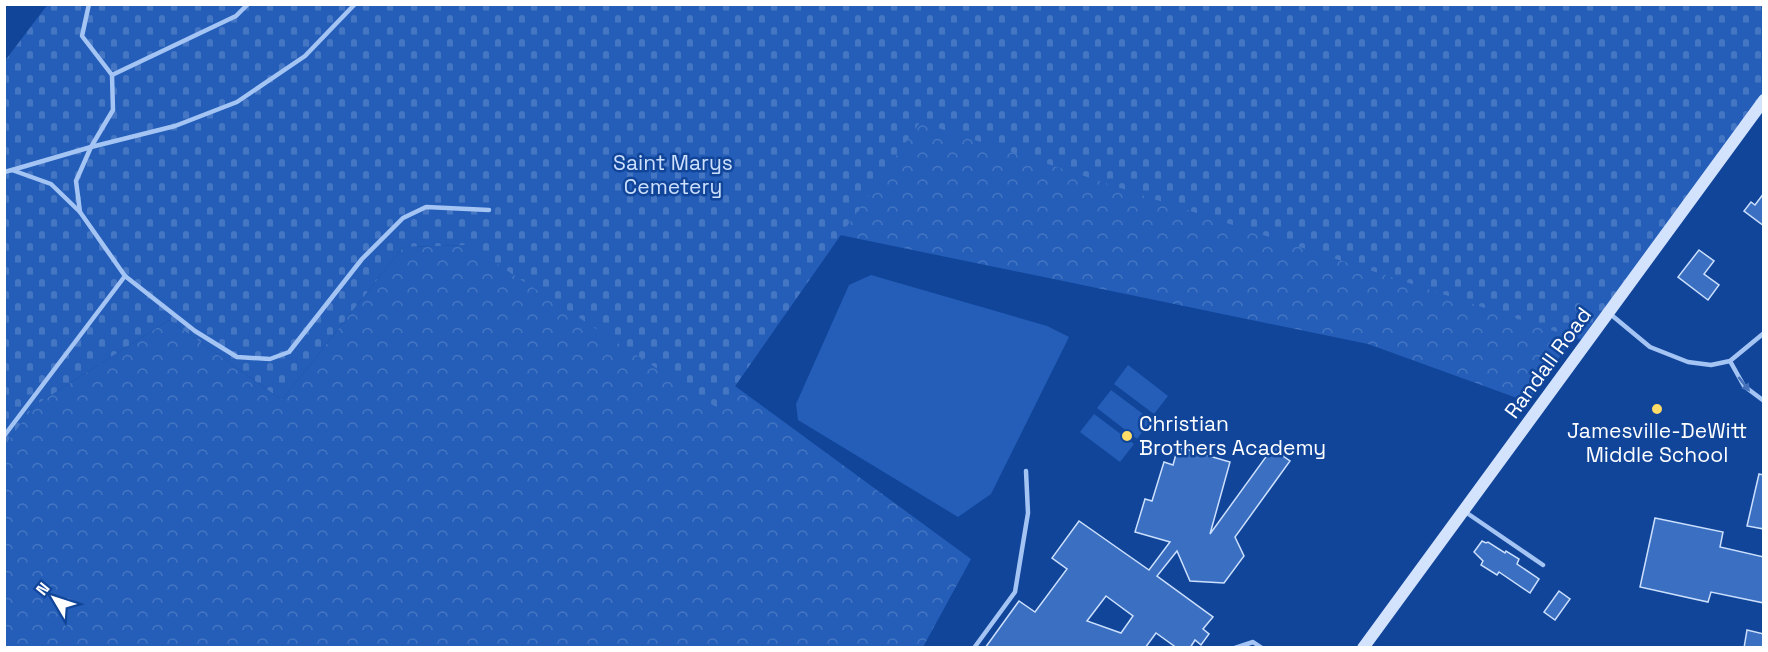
<svg xmlns="http://www.w3.org/2000/svg" width="1768" height="652" font-family="'Space Grotesk',sans-serif">
	<defs>
		<pattern id="forest-crowns" width="20" height="18" patternUnits="userSpaceOnUse" patternTransform="scale(1.5)"><rect width="20" height="18" fill="#245eb8"/><path d="M2 6a3 3 0 1 1 6 0M12 15a3 3 0 1 1 6 0" fill="none" stroke="#4576c3"/></pattern>
		<pattern id="cemetery-stones" width="16" height="16" patternUnits="userSpaceOnUse" patternTransform="scale(1.5)"><rect width="16" height="16" fill="#245eb8"/><path d="M2 7V4a2 2 0 0 1 4 0v3zM10 15v-3a2 2 0 0 1 4 0v3z" fill="#4576c3"/></pattern>
	</defs>
	<rect width="100%" height="100%" fill="#11459a"/>
	<g fill="#245eb8">
		<path d="M871,275L1047,326L1069,337L991,494L958,517L798,420L796,404L849,285Z"/>
		<path d="M1128,365L1168,396L1154,414L1114,384Z"/>
		<path d="M1111,390L1151,420L1137,439L1097,408Z"/>
		<path d="M1094,414L1134,444L1120,462L1080,432Z"/>
	</g>
	<path fill="url(#forest-crowns)" d="M1763,5L1749,88L1528,402L1368,344L840,235L735,386L971,559L923,647H5L4,446L34,406L169,320L282,400L403,247L468,245L441,173Z"/>
	<path fill="url(#cemetery-stones)" d="M48,4L1764,5L1763,100L1588,342L920,122L719,409L468,245L403,247L282,400L169,320L34,406L5,445L4,62Z"/>
	<g fill="#3a6fc1" stroke="#cce0fe" stroke-width="1.5" fill-rule="evenodd">
		<path d="M1764,193V226L1744,211L1751,202L1755,205Z"/>
		<path d="M1699,250L1714,261L1704,274L1719,285L1708,300L1678,277Z"/>
		<path d="M1276,443L1286,451L1283,456L1290,461L1235,537L1244,556L1224,583L1190,581L1177,551L1157,576L1213,617L1203,629L1209,634L1201,645L1195,640L1190,648H1177L1156,633L1145,648H985L1019,601L1035,612L1067,569L1052,558L1079,521L1149,570L1170,542L1135,532L1145,499L1152,501L1164,462L1173,465L1178,447L1230,462L1210,534ZM1106,596L1133,616L1121,633L1087,621Z"/>
		<path d="M1759,474L1764,475V529L1747,526Z"/>
		<path d="M1655,518L1723,532L1720,547L1764,557V603L1711,592L1708,602L1640,587Z"/>
		<path d="M1482,541L1486,543L1488,542L1505,553L1506,551L1519,559L1517,564L1539,579L1530,593L1499,572L1497,575L1481,565L1483,561L1474,552Z"/>
		<path d="M1559,591L1570,599L1555,620L1544,612Z"/>
		<path d="M1747,630L1764,634V648H1744Z"/>
	</g>
	<g fill="none" stroke-linecap="round" stroke-linejoin="round">
		<g stroke="#a4c4f4" stroke-width="4.5">
			<path d="M112,75L236,16L248,4"/>
			<path d="M12,170L91,147L113,110L112,75L82,36L89,4"/>
			<path d="M4,172L12,170L51,184L80,212L125,276L4,436"/>
			<path d="M80,212L76,181L91,147L175,126L237,102L305,56L355,4"/>
			<path d="M125,276L195,331L237,357L270,359L289,352L362,259L403,218L426,207L489,210"/>
			<path d="M1609,313L1650,347L1688,362L1711,365L1730,361L1764,333"/>
			<path d="M1730,361L1744,386L1764,401"/>
			<path d="M1464,511L1543,565"/>
			<path d="M974,648L1015,592L1028,513L1026,471"/>
			<path d="M1235,648L1253,642L1262,648"/>
		</g>
		<path stroke="#d4e3fd" stroke-width="12" d="M1363,648L1764,100"/>
	</g>
	<defs><path id="oneway-solid" d="M-6-.8H1V-3.2L6.5 0L1 3.2V.8H-6Z" transform="scale(1.5)"/></defs>
	<use fill="#4471ba" href="#oneway-solid" transform="translate(1744 384) rotate(52)"/>
	<g fill="#ffdb67" stroke="#11459a" stroke-width="2">
		<circle cx="1657" cy="409" r="6"/>
		<circle cx="1127" cy="436" r="6"/>
	</g>
	<g text-anchor="middle" stroke-width="5" stroke-linejoin="round" paint-order="stroke">
		<g font-size="21" fill="#cce0fe" stroke="#11459a">
			<text x="673" y="170">Saint Marys<tspan x="673" dy="24">Cemetery</tspan></text>
		</g>
		<g font-size="21" fill="#fff" stroke="#11459a">
			<text transform="translate(1548 363) rotate(-54)" y="7">Randall Road</text>
		</g>
		<g font-size="21" fill="#fff" stroke="#11459a" text-anchor="start">
			<text x="1139" y="431">Christian<tspan x="1139" dy="24">Brothers Academy</tspan></text>
			<text x="1657" y="438" text-anchor="middle">Jamesville-DeWitt<tspan x="1657" dy="24">Middle School</tspan></text>
		</g>
	</g>
	<rect width="1768" height="652" fill="none" stroke="#ffffff" stroke-width="12"/>
	<g transform="translate(54 598) rotate(309)" stroke="#11459a" stroke-width="4.5" paint-order="stroke">
	<path d="M0-4.5L10 22L0 15L-10 22Z" fill="#ffffff"/>
	<text y="-9" font-size="16" font-weight="bold" text-anchor="middle" fill="#ffffff">N</text>
	</g>
</svg>
